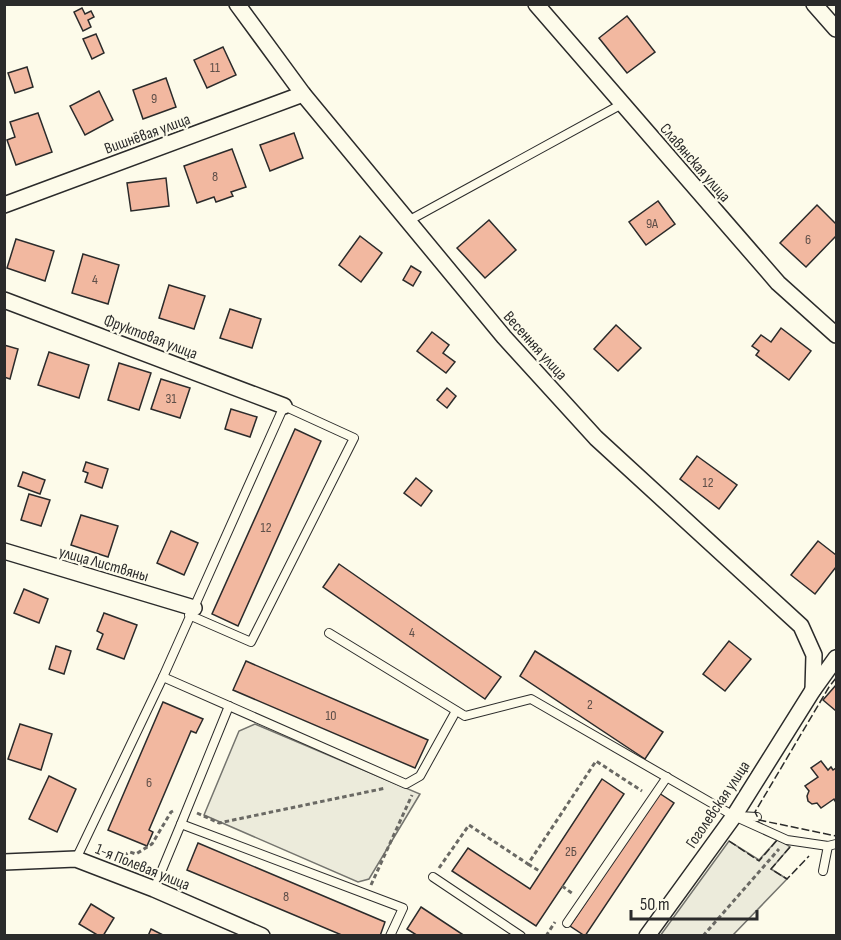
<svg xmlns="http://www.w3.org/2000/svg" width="841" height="940" font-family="'Sofia Sans Condensed',sans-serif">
	<rect width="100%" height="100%" fill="#fdfbea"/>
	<g fill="#ecebdb" stroke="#74746e" stroke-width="1.5">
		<path d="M255,724L420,794L369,879L358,882L204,815L239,731Z"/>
		<path d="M778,839L790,847L771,869L787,879L733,935L660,936L729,841L759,860Z"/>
	</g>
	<g fill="#f2b8a0" stroke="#2b2b2b" stroke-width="1.5">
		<path d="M82,8L85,14L91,11L94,17L88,20L91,27L83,31L74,12Z"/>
		<path d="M627,16L655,52L627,73L599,38Z"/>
		<path d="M96,34L104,53L92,59L83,39Z"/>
		<path d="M223,47L236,75L207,88L194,60Z"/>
		<path d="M27,67L33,87L15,93L8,73Z"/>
		<path d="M166,78L176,107L143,119L133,90Z"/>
		<path d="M99,91L113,120L85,135L70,106Z"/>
		<path d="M38,113L52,152L16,165L7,140L15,137L10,122Z"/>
		<path d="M294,133L303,158L270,171L260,145Z"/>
		<path d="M232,149L246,187L231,192L233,196L216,202L214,197L197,203L184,166Z"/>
		<path d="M166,178L169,206L131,211L127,183Z"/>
		<path d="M658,201L675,224L646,245L629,222Z"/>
		<path d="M817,205L836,224V236L806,267L780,243Z"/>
		<path d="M489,220L516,250L485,278L457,248Z"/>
		<path d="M360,236L382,253L361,282L339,265Z"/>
		<path d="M16,239L54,251L45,281L7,268Z"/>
		<path d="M83,254L119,265L108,304L72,293Z"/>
		<path d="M411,266L421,272L413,286L403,280Z"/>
		<path d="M169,285L205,296L194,329L159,318Z"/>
		<path d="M230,309L261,319L252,348L220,338Z"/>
		<path d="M616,325L641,348L618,371L594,349Z"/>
		<path d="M781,328L811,351L789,380L756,355L759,351L752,346L761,335L771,342Z"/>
		<path d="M432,332L449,345L443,353L455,362L446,373L417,351Z"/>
		<path d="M4,345L18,349L10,379L4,377Z"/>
		<path d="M49,352L89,365L79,398L38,385Z"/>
		<path d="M119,363L151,373L139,410L108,400Z"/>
		<path d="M161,379L190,388L180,418L151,409Z"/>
		<path d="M447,388L456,396L447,408L437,400Z"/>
		<path d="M231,409L257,417L250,437L225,429Z"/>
		<path d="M295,429L321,441L238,626L212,614Z"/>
		<path d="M697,456L737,485L719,509L680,479Z"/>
		<path d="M86,462L108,469L102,488L85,482L88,473L83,471Z"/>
		<path d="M23,472L45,480L40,494L18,486Z"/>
		<path d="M416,478L432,491L421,506L404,493Z"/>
		<path d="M29,494L50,500L41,526L21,520Z"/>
		<path d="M81,515L118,526L108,557L71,545Z"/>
		<path d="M171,531L198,543L184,575L157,563Z"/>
		<path d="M818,541L836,555V567L815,594L791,575Z"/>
		<path d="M339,564L501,677L485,699L323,587Z"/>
		<path d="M24,589L48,599L39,623L14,613Z"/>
		<path d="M104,613L137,625L124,659L97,649L103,634L97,631Z"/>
		<path d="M729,641L751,659L725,691L703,674Z"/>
		<path d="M56,646L71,651L64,674L49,669Z"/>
		<path d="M535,651L663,732L645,759L520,676Z"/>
		<path d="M246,661L428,740L415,768L233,690Z"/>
		<path d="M836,685V711L823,700Z"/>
		<path d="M163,702L203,719L196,733L191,731L149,830L153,832L147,846L108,830Z"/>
		<path d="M20,724L52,734L41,770L8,759Z"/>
		<path d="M821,761L828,770L831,767L833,770L836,768V803L834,799L821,808L817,803L812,804L808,801L807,796L809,791L805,786L818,777L811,768Z"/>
		<path d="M49,776L76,789L57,832L29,819Z"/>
		<path d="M602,779L624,794L536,926L452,871L468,848L530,889Z"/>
		<path d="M659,793L674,803L585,936L570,926Z"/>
		<path d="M198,843L385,922L380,936H344L187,870Z"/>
		<path d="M91,904L114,918L103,936H99L79,924Z"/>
		<path d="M421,907L465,936H418L407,929Z"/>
		<path d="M151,929L165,936H148Z"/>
	</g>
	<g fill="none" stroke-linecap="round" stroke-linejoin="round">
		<defs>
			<g id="lane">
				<path d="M408,221L622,104"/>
				<path d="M329,633L465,716L531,699L734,816L787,840L828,846L836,844"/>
				<path d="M163,677L406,784L420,776L456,711"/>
				<path d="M738,816L757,817"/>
				<path d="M181,824L229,706"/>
				<path d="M76,859L163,677L284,406L354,438L251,642L189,615"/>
				<path d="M823,871L828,846"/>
				<path d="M433,877L521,936"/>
				<path d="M154,889L181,824L403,908L390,936"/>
				<path d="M567,923L667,777"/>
			</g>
			<g id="street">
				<path d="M237,4L303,94L504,337L596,438L801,626L814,655L813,690"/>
				<path d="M536,4L778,283L836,335"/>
				<path d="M814,4L836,29"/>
				<path d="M4,205L303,94"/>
				<path d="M4,300L284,406"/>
				<path d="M4,551L194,608"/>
				<path d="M4,862L76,859L154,889L262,936"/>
				<path d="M647,936L734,816L813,690L836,658"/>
			</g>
		</defs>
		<use href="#lane" stroke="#2b2b2b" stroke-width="10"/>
		<use href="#street" stroke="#2b2b2b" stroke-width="18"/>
		<g stroke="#6a6964" stroke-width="3" stroke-dasharray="4.5 3" stroke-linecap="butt">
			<path d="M197,813L219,823L386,788"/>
			<path d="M117,859L130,852L136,854L152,844L171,812L173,811"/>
			<path d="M528,864L541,872"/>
			<path d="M439,868L469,825L528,864L596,761L642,791"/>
			<path d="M371,885L412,795"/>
			<path d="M562,886L573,894"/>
			<path d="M546,936L555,922"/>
			<path d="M703,936L779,849"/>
		</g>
		<use href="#lane" stroke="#fdfbea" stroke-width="8"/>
		<use href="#street" stroke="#fdfbea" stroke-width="15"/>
		<g stroke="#2b2b2b" stroke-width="1.5" stroke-dasharray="8 3" stroke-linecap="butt">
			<path d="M836,678L829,687L755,812L759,820L836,836"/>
			<path d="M729,841L759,861L778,839"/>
			<path d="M790,847L771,869L787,879L809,856"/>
		</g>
	</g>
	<g text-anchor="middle" stroke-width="4.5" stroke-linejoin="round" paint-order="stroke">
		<g font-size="14" fill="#5d4e48">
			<text x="215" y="72">11</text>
			<text x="154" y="103">9</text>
			<text x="215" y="181">8</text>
			<text x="652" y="228">9А</text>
			<text x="808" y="244">6</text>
			<text x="95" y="284">4</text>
			<text x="171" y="403">31</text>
			<text x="708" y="487">12</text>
			<text x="266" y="532">12</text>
			<text x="412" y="637">4</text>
			<text x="590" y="709">2</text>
			<text x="331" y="720">10</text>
			<text x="149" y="787">6</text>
			<text x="571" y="856">2Б</text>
			<text x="286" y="901">8</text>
		</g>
		<g font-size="16" fill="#2b2b2b" stroke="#fdfbea">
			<text transform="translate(147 133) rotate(-20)" y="6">Вишнёвая улица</text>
			<text transform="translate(696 162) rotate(49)" y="6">Славянская улица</text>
			<text transform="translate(151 336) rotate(21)" y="6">Фруктовая улица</text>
			<text transform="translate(536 345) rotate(48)" y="6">Весенняя улица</text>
			<text transform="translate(104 563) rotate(16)" y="6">улица Листвяны</text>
			<text transform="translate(717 804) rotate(-56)" y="6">Гоголевская улица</text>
			<text transform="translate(143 866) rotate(22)" y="6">1-я Полевая улица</text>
		</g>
	</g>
	<rect width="841" height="940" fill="none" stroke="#2b2b2b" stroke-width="12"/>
	<path d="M631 910v9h126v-9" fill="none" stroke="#2b2b2b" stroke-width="3"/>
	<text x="640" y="910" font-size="18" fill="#2b2b2b" stroke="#fdfbea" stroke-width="4.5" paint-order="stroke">50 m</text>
</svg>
